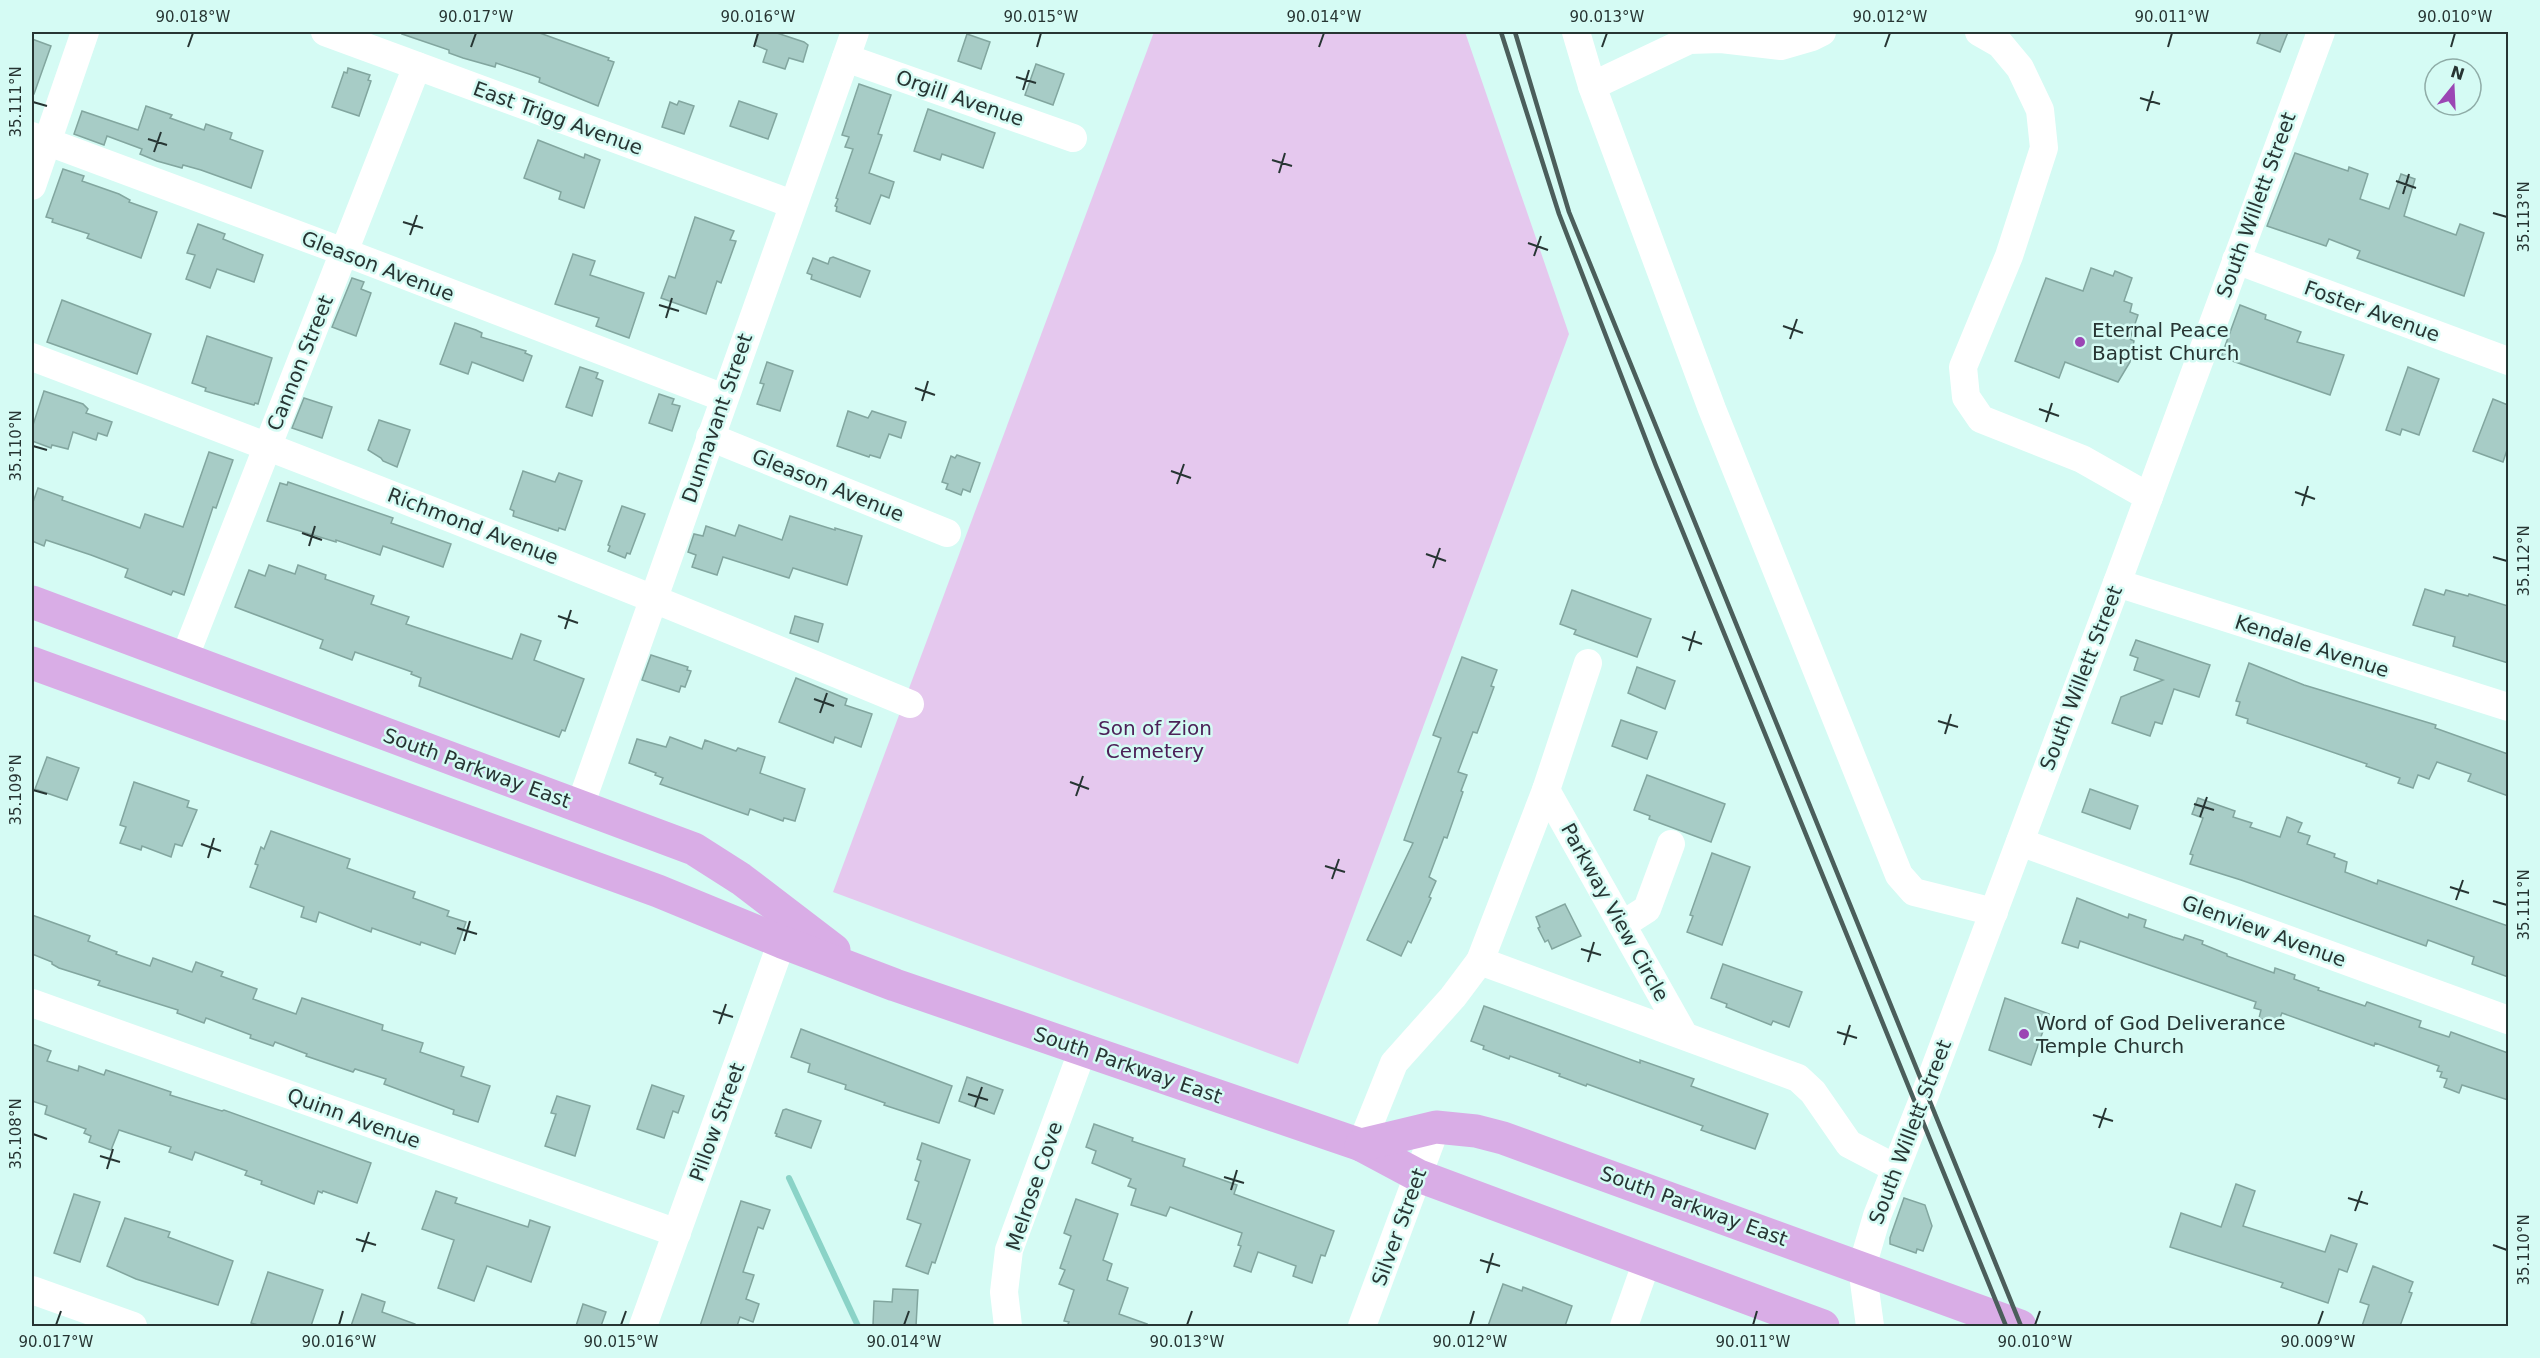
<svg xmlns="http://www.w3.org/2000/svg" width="2540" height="1358" font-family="'DejaVu Sans',sans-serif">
	<rect width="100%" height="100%" fill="#d5fbf4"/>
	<path fill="#e5c8ee" d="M1154,32H1465L1569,334L1298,1064L833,892Z"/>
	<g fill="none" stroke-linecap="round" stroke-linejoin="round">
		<path stroke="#8ad3c7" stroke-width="6" d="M789,1178L858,1326"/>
	</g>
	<g fill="#a7ccc6" stroke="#82a69f" stroke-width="1.5">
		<path d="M403,32H537L609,58L608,60L614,62L598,106L539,82L540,78L535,76L496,63L495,67L463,58L449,53V50L402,34Z"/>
		<path d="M759,32H774L804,42L808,45L803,62L789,58L785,69L763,62L767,50L755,45Z"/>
		<path d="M2261,32H2288L2280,52L2257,43Z"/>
		<path d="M967,34L990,42L981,69L958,61Z"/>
		<path d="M32,39L51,46L34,94H32Z"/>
		<path d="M1036,64L1064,74L1053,105L1025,95Z"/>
		<path d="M348,68L370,75L368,80L371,81L359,116L332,107L344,72L347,73Z"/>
		<path d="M859,84L891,95L878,134L882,135L869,173L894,182L889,198L881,195L870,224L836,211L837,207L835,206L838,199L836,198L853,149L845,147L849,137L842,135Z"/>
		<path d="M679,101L694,106L684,134L662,127L670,102L677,105Z"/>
		<path d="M739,101L777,114L768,139L730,126Z"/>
		<path d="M146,106L172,115L170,118L204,130L206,124L232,133L230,139L263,151L251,188L201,170L183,165L182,168L157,161L140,154L142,149L107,136L104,145L74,134L82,111L138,130Z"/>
		<path d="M928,109L995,133L983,168L942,154L940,160L914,151Z"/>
		<path d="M538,140L584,158L585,154L600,160L584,208L559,199L561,192L524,178Z"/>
		<path d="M2295,153L2348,171L2349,167L2368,174L2360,199L2389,209L2401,174L2415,179L2404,216L2456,235L2460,224L2484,233L2464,296L2357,258L2360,251L2329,239L2326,246L2267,226Z"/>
		<path d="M63,169L84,176L82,181L119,194L130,200L129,202L157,212L141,258L87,238L89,234L52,222L53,219L46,217Z"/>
		<path d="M695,217L734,231L730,240L736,241L721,283L717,281L706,314L661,298L669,276L675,278Z"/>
		<path d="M198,224L225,234L223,239L263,255L254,282L217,269L210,288L186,279L195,255L187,253Z"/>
		<path d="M573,254L595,261L590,275L644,293L629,338L596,326L599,318L555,304Z"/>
		<path d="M833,257L870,271L860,297L811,279L812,275L807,273L813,258L828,264L830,258Z"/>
		<path d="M2091,268L2113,276L2115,271L2132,278L2124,301L2132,304L2130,312L2138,315L2130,339L2134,341L2130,362L2118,382L2065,362L2059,378L2015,361L2046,278L2083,291Z"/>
		<path d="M352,278L364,282L361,289L371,293L356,336L332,327Z"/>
		<path d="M62,300L151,334L137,374L47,342Z"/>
		<path d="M2240,305L2266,315L2265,319L2301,332L2297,342L2344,355L2330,395L2221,357Z"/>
		<path d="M455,323L476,330L482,333L481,337L526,351L525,353L532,356L523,381L472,362L468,374L440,364Z"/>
		<path d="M207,336L272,358L258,404L255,403L254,405L205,391L206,388L192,383Z"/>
		<path d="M767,362L793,371L780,411L757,404L764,384L760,383Z"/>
		<path d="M580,367L598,373L596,378L603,381L592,416L566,407Z"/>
		<path d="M2408,367L2439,379L2419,435L2402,429L2400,435L2386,430Z"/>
		<path d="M44,391L83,404L88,409L86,413L112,422L107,436L98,433L96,440L73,432L68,449L52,445L51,448L32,441V428Z"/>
		<path d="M659,394L674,399L672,404L680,406L672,431L649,423Z"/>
		<path d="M304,398L332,407L322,438L292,428Z"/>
		<path d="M2493,399L2508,405V447L2503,462L2473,451Z"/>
		<path d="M848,411L868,418L872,411L906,422L901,438L889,434L880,458L870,455L869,457L837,446Z"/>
		<path d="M379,420L410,430L397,467L383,461L381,458L368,450Z"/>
		<path d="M209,452L233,460L216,508L213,507L184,595L173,591L171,595L125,577L128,569L91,555L46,540L44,546L32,541V505L38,488L63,497L62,500L132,525L140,528L145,514L183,527Z"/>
		<path d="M957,455L980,463L970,492L963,489L961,495L946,489L948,484L942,482L951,456L955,458Z"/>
		<path d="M523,471L555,482L559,473L582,481L565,530L559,528L558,531L513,516L514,511L510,509Z"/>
		<path d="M288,482L393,518L391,523L451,544L443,567L383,546L380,555L336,540V542L267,521L280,483L287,485Z"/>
		<path d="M622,506L645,514L630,554L627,553L625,558L608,551L610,546L608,545Z"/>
		<path d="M790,516L835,530V528L862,536L847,585L793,568L789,578L723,557L717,575L692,567L696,555L688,552L694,534L703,536L706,526L735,536L739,525L782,540Z"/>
		<path d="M269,565L295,574L298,565L326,575L325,579L374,596L371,604L409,617L406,624L409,625L512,659L521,634L541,641L534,660L584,679L565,731L562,730L559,737L419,686L421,678L411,674L412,672L355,652L352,660L320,648L323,640L235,607L249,570L265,576Z"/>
		<path d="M2425,589L2444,595L2446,590L2468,596L2469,594L2508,606V663L2453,646L2455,637L2413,625Z"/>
		<path d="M1572,590L1651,619L1637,657L1574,634L1576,630L1560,624Z"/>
		<path d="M795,616L823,624L818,642L790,633Z"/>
		<path d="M2136,640L2210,665L2199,697L2174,689L2162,724L2155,722L2150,736L2112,723L2121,697L2163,680L2134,670L2138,658L2130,655Z"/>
		<path d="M651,655L688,667L687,670L691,671L685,687L681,686L679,692L642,680Z"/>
		<path d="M1462,657L1497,670L1491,686L1494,687L1477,733L1473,732L1458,772L1467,775L1461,791L1463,792L1447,838L1444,837L1429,877L1436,881L1429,897L1431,898L1411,943L1408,941L1401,956L1367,940L1413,843L1404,840L1441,738L1433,735Z"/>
		<path d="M2249,663L2304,685L2436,725L2435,728L2508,754V796L2468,781L2471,774L2437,762L2429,779L2418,775L2413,788L2398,783L2400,778L2366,766L2367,764L2247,723L2248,719L2236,715L2240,702L2236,701Z"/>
		<path d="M1637,667L1675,681L1665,709L1628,693Z"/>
		<path d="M796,678L847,699L845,705L872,714L861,747L835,737L833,743L779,722Z"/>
		<path d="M1621,720L1657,732L1647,759L1612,746Z"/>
		<path d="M670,737L702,749L705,740L736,751L738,748L765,757L760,773L805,789L795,821L784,818L783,821L750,809L748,815L660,784L663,778L655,775L656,773L629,763L637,739L666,747Z"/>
		<path d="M47,757L79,768L67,800L35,789Z"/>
		<path d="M1647,775L1725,804L1711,842L1649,819L1650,816L1634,810Z"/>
		<path d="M134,782L189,801L187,807L197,810L182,846L175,844L171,857L142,846L141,850L120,843L126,827L120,825Z"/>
		<path d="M2090,789L2138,806L2130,829L2082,812Z"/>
		<path d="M2198,798L2235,811L2233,817L2252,823L2250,827L2280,837L2287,817L2302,823L2298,832L2310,836L2307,844L2335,854L2334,857L2347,862L2345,872L2377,884L2378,880L2508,926V977L2472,964L2474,957L2428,940L2426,946L2241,880L2190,864L2193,855L2190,854L2203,818L2192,814Z"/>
		<path d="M271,831L350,859L347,868L415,892L413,898L449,911L447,916L466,922L455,954L421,942L420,945L372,928L371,932L319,912L316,922L301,917L304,907L250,887L258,865L255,864L261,847L264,849Z"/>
		<path d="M1712,853L1750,867L1722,945L1687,932L1693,916L1690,915Z"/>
		<path d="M2077,898L2128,918L2129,914L2146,920L2144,927L2173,937L2183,940L2185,935L2203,941L2202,944L2227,954V956L2274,973L2275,968L2295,975L2294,979L2319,988L2318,990L2365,1006L2367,1002L2421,1021L2419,1027L2449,1037L2451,1032L2508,1053V1100L2462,1085L2459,1093L2444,1087L2447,1079L2440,1077L2442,1072L2437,1071L2439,1066L2375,1043L2374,1046L2282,1013L2277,1025L2259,1018L2261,1010L2254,1008L2256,1002L2080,941L2078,948L2062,943Z"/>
		<path d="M1565,904L1581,936L1552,949L1548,940L1545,942L1538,928L1540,927L1536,917Z"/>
		<path d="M32,915L90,936L88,941L117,952L116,954L150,966L153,958L192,972L196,962L223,972L221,976L257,989L253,999L296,1014L302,998L383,1025L382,1030L423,1043L420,1052L464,1067L461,1076L490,1086L478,1122L453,1114L454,1110L384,1084L386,1079L355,1069L353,1072L306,1056L307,1054L275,1042L273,1046L250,1038L251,1035L206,1018L204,1023L177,1013L178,1010L98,985L100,981L59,968L52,964V962L32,954Z"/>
		<path d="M1723,964L1802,992L1789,1027L1773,1021L1771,1025L1726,1007L1727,1004L1711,998Z"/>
		<path d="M2005,998L2049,1014L2031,1065L1989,1050Z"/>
		<path d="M1484,1006L1640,1063V1060L1694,1079L1691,1086L1768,1114L1755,1149L1701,1130L1703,1126L1587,1084L1586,1086L1559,1076L1560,1074L1510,1056L1509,1059L1483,1049L1484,1046L1471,1041Z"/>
		<path d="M801,1029L952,1086L939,1123L884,1105L885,1103L845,1089L846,1085L808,1072L810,1064L791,1057Z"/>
		<path d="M32,1044L51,1051L47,1061L78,1071L79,1066L104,1075L106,1070L171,1092L170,1095L222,1111L224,1110L371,1163L357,1203L323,1191L322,1193L318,1191L314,1204L261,1184L262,1181L245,1175L247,1171L195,1152L192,1160L169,1152L171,1147L119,1130L111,1150L89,1142L91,1136L84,1133L86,1129L45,1114L47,1106L32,1101Z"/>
		<path d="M967,1077L1003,1090L994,1114L959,1101Z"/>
		<path d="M652,1085L684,1096L678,1113L673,1111L664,1138L637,1129Z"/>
		<path d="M557,1096L590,1106L575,1156L545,1146L556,1114L551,1113Z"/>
		<path d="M786,1109L821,1121L811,1148L776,1136L777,1134L775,1133L783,1110Z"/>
		<path d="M1094,1124L1133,1138L1132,1141L1185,1159L1183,1166L1237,1185L1234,1194L1334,1231L1325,1256L1321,1255L1312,1283L1293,1276L1296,1266L1258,1252L1251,1272L1234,1266L1241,1246L1238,1245L1242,1233L1170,1207L1166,1216L1131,1205L1136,1189L1128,1186L1131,1179L1092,1163L1096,1151L1086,1147Z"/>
		<path d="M922,1143L970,1160L935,1263L932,1262L928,1274L906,1266L921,1224L907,1219L919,1182L915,1180L921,1161L917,1159Z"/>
		<path d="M2236,1184L2255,1191L2243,1226L2325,1252L2331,1235L2357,1244L2347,1272L2339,1269L2328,1303L2281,1287L2283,1283L2170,1247L2181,1213L2221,1227Z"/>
		<path d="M436,1191L457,1198L455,1203L528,1227L530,1220L550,1227L531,1282L487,1266L474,1301L438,1288L454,1240L422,1229Z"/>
		<path d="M74,1194L100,1202L80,1262L54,1253Z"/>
		<path d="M1904,1198L1925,1205L1932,1226L1923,1251L1917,1249L1916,1253L1890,1244V1238Z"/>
		<path d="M1076,1199L1118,1214L1103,1260L1112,1264L1107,1280L1128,1288L1119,1314L1147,1324L1146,1326H1067L1069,1322L1064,1321L1074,1290L1059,1284L1065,1270L1060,1268L1071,1236L1064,1233Z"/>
		<path d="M741,1201L770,1210L763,1229L758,1227L743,1272L754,1275L746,1299L759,1304L753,1322L740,1317L737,1326H700Z"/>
		<path d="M125,1218L170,1232L168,1237L233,1261L218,1305L136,1279L107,1266Z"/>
		<path d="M2373,1266L2413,1282L2409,1292L2412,1293L2400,1326H2362L2369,1305L2360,1302Z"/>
		<path d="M268,1272L323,1290L311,1326H261L251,1323Z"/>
		<path d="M1503,1284L1522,1291L1523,1287L1572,1306L1565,1326H1488Z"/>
		<path d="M893,1289L918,1290L916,1326L873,1325L874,1301L892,1302Z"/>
		<path d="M362,1294L385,1302L382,1312L415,1324V1326H351Z"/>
		<path d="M583,1304L606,1312L601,1326H576Z"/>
	</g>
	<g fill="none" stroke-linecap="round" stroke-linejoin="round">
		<g stroke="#fff" stroke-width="28">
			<path d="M325,32L792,204"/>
			<path d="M1576,32L1592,86L1712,409L1899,875L1914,892L1994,912"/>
			<path d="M1979,32L2000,44L2020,68L2040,110L2044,148L2009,256L1963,367L1966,397L1981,419L2082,459L2149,497"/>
			<path d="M846,58L1073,138"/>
			<path d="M1592,86L1689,40L1721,39L1781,46L1812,37L1822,32"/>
			<path d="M32,136L344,252L724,398"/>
			<path d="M32,186L85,32"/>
			<path d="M2236,260L2508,361"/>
			<path d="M32,357C327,468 619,583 910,704"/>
			<path d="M710,437L947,533"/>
			<path d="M2117,583L2508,707"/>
			<path d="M184,659L417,66"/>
			<path d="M1588,663L1546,790L1480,961L1798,1078L1813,1092L1849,1144L1895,1168"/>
			<path d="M1546,790L1684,1035"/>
			<path d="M580,806L855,32"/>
			<path d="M2020,842L2508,1020"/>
			<path d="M1622,925L1647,909L1671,844"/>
			<path d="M32,1003L677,1233"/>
			<path d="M1361,1145L1394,1063L1453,997L1480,961"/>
			<path d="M32,1290L133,1326"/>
			<path d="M643,1326L789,922"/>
			<path d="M1008,1326L1004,1292L1009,1250L1083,1049"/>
			<path d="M1362,1326L1436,1127"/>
			<path d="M1624,1326L1647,1261"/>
			<path d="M1870,1326L1862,1267L1877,1216L1926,1092L2117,583L2321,32"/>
		</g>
		<g stroke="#d9ade6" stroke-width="33">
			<path d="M32,602L694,849L741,879L834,950"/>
			<path d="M32,663L658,891L782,942L895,985L1361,1145L1419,1176L1823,1326"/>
			<path d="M1361,1145L1436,1127L1476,1131L1503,1138L2020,1326"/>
		</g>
		<g stroke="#4b5e5b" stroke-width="4.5">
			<path d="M1501,32L1559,214L1656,466L2006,1326"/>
			<path d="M1515,32L1569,212L2021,1326"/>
		</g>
	</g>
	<path fill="none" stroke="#273533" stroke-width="2" d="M188,47L193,33M471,47L476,33M754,47L758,33M1037,47L1041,33M1319,47L1324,33M1602,47L1607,33M1885,47L1890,33M2168,47L2172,33M2451,47L2455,33M1016,77L1036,83M1023,90L1029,70M2140,98L2160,104M33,102L47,106M2147,111L2153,91M148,139L167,145M154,152L161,132M1272,160L1292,166M1279,173L1285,153M2396,181L2416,188M2403,194L2409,174M2493,213L2507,217M403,222L423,228M410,235L417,215M1528,243L1548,250M1534,256L1541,236M659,305L679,311M666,318L672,298M1783,326L1803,333M1790,339L1797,319M915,388L935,395M922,401L928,381M2039,409L2059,416M2046,422L2052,403M33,446L47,450M1171,471L1191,478M1177,484L1184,464M2295,492L2315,499M2302,506L2308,486M302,533L322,540M309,546L315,526M1426,554L1446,561M2493,557L2507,561M1433,568L1440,548M558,616L578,623M565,629L571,610M1682,637L1702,644M1689,651L1695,631M814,699L834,706M820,713L827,693M1938,721L1958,727M1945,734L1951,714M1070,782L1089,789M33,790L47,794M1076,796L1083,776M2194,804L2214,810M2200,817L2207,797M201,844L221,851M208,858L214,838M1325,866L1345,872M1332,879L1339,859M2450,887L2469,893M2456,900L2463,880M2493,901L2507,905M457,928L477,934M464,941L470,921M1581,949L1601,955M1588,962L1594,942M713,1011L733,1017M719,1024L726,1004M1837,1032L1857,1038M1844,1045L1850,1025M968,1094L988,1100M975,1107L982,1087M2093,1115L2113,1121M2099,1128L2106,1108M33,1134L47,1139M100,1156L120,1162M107,1169L113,1149M1224,1177L1244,1183M1231,1190L1237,1170M2348,1198L2368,1204M2355,1211L2362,1191M356,1239L376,1245M2493,1245L2507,1250M362,1252L369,1232M1480,1260L1500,1266M1487,1273L1493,1253M56,1325L61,1311M339,1325L343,1311M621,1325L626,1311M904,1325L909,1311M1187,1325L1192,1311M1470,1325L1474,1311M1753,1325L1757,1311M2035,1325L2040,1311M2318,1325L2323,1311"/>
	<g fill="#9b46b4" stroke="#d5fbf4" stroke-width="2">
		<circle cx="2080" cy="342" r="6"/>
		<circle cx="2024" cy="1034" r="6"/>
	</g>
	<g text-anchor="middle" stroke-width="5" stroke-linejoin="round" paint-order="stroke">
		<g font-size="20" fill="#273533" stroke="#d5fbf4">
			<text transform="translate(960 98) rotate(19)" y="7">Orgill Avenue</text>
			<text transform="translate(558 118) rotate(20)" y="7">East Trigg Avenue</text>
			<text transform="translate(2256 205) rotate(-70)" y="7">South Willett Street</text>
			<text transform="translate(378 266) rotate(21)" y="7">Gleason Avenue</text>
			<text transform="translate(2372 311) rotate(20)" y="7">Foster Avenue</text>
			<text transform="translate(300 363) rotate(-68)" y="7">Cannon Street</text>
			<text transform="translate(717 418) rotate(-71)" y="7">Dunnavant Street</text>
			<text transform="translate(828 485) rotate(22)" y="7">Gleason Avenue</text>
			<text transform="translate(473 526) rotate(21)" y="7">Richmond Avenue</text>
			<text transform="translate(2312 646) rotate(18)" y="7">Kendale Avenue</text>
			<text transform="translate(2081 678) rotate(-69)" y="7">South Willett Street</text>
			<text transform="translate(477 768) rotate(20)" y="7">South Parkway East</text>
			<text transform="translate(1615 912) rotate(61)" y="7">Parkway View Circle</text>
			<text transform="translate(2264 931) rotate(20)" y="7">Glenview Avenue</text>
			<text transform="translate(1128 1065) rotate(19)" y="7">South Parkway East</text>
			<text transform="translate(354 1118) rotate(20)" y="7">Quinn Avenue</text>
			<text transform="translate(717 1122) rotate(-70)" y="7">Pillow Street</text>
			<text transform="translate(1910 1132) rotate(-69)" y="7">South Willett Street</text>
			<text transform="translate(1034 1186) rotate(-71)" y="7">Melrose Cove</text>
			<text transform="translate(1694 1206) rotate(20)" y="7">South Parkway East</text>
			<text transform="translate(1399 1227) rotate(-70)" y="7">Silver Street</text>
		</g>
		<g font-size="20" fill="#273533" stroke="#d5fbf4" text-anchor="start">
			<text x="2092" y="337">Eternal Peace<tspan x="2092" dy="23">Baptist Church</tspan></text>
			<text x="2036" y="1030">Word of God Deliverance<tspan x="2036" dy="23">Temple Church</tspan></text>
		</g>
		<g font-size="20" fill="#4c2158" stroke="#d5fbf4">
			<text x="1155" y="735">Son of Zion<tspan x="1155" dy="23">Cemetery</tspan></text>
		</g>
	</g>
	<rect width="2540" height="1358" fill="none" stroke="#d5fbf4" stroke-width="66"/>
	<g transform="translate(2453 87) rotate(18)"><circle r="28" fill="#d5fbf4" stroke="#8faca7" stroke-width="1.5"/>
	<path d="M0-4.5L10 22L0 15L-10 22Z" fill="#9b46b4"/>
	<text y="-9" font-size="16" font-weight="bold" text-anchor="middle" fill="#273533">N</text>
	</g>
	<rect x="33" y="33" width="2474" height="1292" fill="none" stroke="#273533" stroke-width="2"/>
	<g font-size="15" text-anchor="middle" fill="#273533">
		<text x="193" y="22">90.018°W</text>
		<text x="476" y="22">90.017°W</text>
		<text x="758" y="22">90.016°W</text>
		<text x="1041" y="22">90.015°W</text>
		<text x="1324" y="22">90.014°W</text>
		<text x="1607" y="22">90.013°W</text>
		<text x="1890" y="22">90.012°W</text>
		<text x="2172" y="22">90.011°W</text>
		<text x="2455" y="22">90.010°W</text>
		<text transform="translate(16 102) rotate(-90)" y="5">35.111°N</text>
		<text transform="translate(2524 217) rotate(-90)" y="5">35.113°N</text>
		<text transform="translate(16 446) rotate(-90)" y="5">35.110°N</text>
		<text transform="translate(2524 561) rotate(-90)" y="5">35.112°N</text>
		<text transform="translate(16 790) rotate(-90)" y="5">35.109°N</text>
		<text transform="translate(2524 905) rotate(-90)" y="5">35.111°N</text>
		<text transform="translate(16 1134) rotate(-90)" y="5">35.108°N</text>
		<text transform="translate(2524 1250) rotate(-90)" y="5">35.110°N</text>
		<text x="56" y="1347">90.017°W</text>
		<text x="339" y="1347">90.016°W</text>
		<text x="621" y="1347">90.015°W</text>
		<text x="904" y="1347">90.014°W</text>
		<text x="1187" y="1347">90.013°W</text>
		<text x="1470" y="1347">90.012°W</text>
		<text x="1753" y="1347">90.011°W</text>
		<text x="2035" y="1347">90.010°W</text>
		<text x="2318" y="1347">90.009°W</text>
	</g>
</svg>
